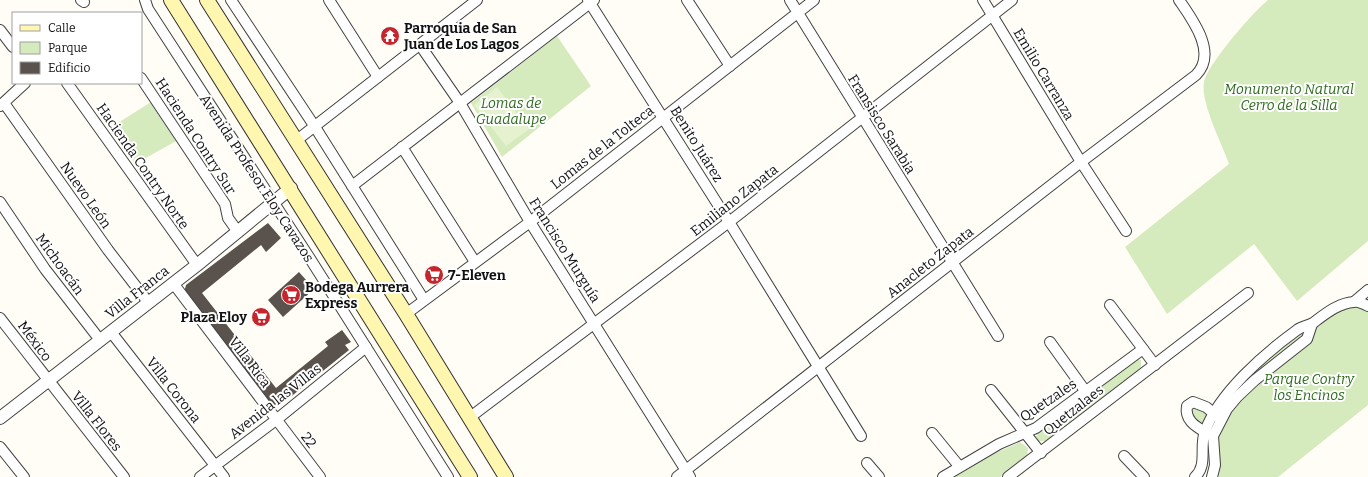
<svg xmlns="http://www.w3.org/2000/svg" width="1368" height="477" font-family="Bitter,serif">
	<rect width="100%" height="100%" fill="#fffdf5"/>
	<g fill="#d5ebbd">
		<path d="M1268,0H1368V241L1297,301L1254,244L1167,314L1125,247L1229,164C1222,144 1200,102 1204,82C1208,64 1253,12 1268,0Z"/>
		<path d="M557,36L591,86L502,157L471,103Z"/>
		<path d="M151,102L178,140L135,164L110,128Z"/>
		<path d="M1368,306V405L1278,477H1219L1214,470L1213,436L1197,427L1187,406L1190,403L1215,413L1245,374L1335,308Z"/>
		<path d="M1136,359L1141,360V368L1046,441H1038L1036,437L1038,432Z"/>
		<path d="M1020,442L1028,448L1027,456L1000,477H952L984,458Z"/>
	</g>
	<path fill="#e6f2cf" d="M497,87L529,129L506,146L474,105Z"/>
	<g fill="#5a524d">
		<path d="M268,223L281,238L266,252L261,245L202,293L276,388L328,346L325,342L342,330L351,342L345,345L349,350L278,407L272,406L184,293L186,285Z"/>
		<path d="M299,272L314,289L283,317L268,300Z"/>
	</g>
	<g fill="none" stroke-linecap="round" stroke-linejoin="round">
		<defs>
			<g id="minor">
				<path d="M81,0L84,2"/>
				<path d="M145,0L148,9L309,257L448,477"/>
				<path d="M231,0L315,127L424,300"/>
				<path d="M329,0L378,77"/>
				<path d="M588,0L729,222L861,436"/>
				<path d="M687,0L730,66"/>
				<path d="M790,0L998,336"/>
				<path d="M983,0L1081,162L1126,231"/>
				<path d="M0,30L13,47"/>
				<path d="M420,45L460,103L530,222L690,477"/>
				<path d="M141,78L225,204L228,218L238,232"/>
				<path d="M67,83L197,265"/>
				<path d="M4,103L108,250L148,302"/>
				<path d="M0,106L25,83"/>
				<path d="M297,140L477,0"/>
				<path d="M402,147L475,262"/>
				<path d="M352,186L594,0"/>
				<path d="M0,202L45,269L100,340"/>
				<path d="M173,283L320,477"/>
				<path d="M1355,301L1368,290"/>
				<path d="M1110,305L1155,365"/>
				<path d="M406,314L530,222L814,0"/>
				<path d="M0,318L124,477"/>
				<path d="M111,332L224,477"/>
				<path d="M1050,342L1086,392"/>
				<path d="M991,390L1041,453"/>
				<path d="M469,418L729,222L1012,0"/>
				<path d="M932,433L959,466"/>
				<path d="M1210,435C1199,428 1184,422 1187,406L1193,402L1206,407L1220,418"/>
				<path d="M0,447L24,477"/>
				<path d="M1124,456L1144,477"/>
				<path d="M867,463L879,477"/>
				<path d="M200,477L276,420L366,347"/>
				<path d="M677,477L1081,162L1196,75C1218,53 1192,19 1179,0"/>
				<path d="M943,477L999,444L1036,428L1143,349"/>
				<path d="M1008,477L1248,293"/>
				<path d="M1195,477C1208,465 1199,447 1205,431C1220,392 1264,354 1297,330C1302,326 1308,326 1313,323C1325,314 1338,303 1354,302C1358,301 1364,304 1368,306"/>
				<path d="M1212,477L1215,465L1213,436L1227,409L1237,397L1255,380L1307,339L1312,324"/>
			</g>
			<path id="tertiary" d="M0,418L197,265L291,188"/>
			<g id="secondary">
				<path d="M171,0L470,477"/>
				<path d="M207,0L406,314L506,477"/>
			</g>
		</defs>
		<use href="#minor" stroke="#444" stroke-width="12"/>
		<use href="#tertiary" stroke="#444" stroke-width="14"/>
		<use href="#secondary" stroke="#333" stroke-width="16"/>
		<use href="#minor" stroke="#fff" stroke-width="10"/>
		<use href="#tertiary" stroke="#fff" stroke-width="12"/>
		<use href="#secondary" stroke="#fff6b0" stroke-width="14"/>
	</g>
	<defs>
		<symbol id="temple-disc" viewBox="-11 -11 22 22"><circle r="9.5" fill="#c4262e" stroke="#fff"/><path d="M0-6L5-2H3V0L6.5 2.5H4V6H1.5V3h-3V6H-4V2.5H-6.5L-3 0V-2H-5Z" fill="#fff"/></symbol>
		<symbol id="supermarket-disc" viewBox="-11 -11 22 22"><circle r="9.5" fill="#c4262e" stroke="#fff"/><path d="M-6-5.5h2.5l.6 2H6L4.5 2H-2.5L-4.4-4H-6ZM-1.5 3.2a1.3 1.3 0 1 0 .1 0ZM3 3.2a1.3 1.3 0 1 0 .1 0Z" fill="#fff"/></symbol>
	</defs>
	<g fill-rule="evenodd">
		<use href="#temple-disc" x="379" y="25" width="22" height="22"/>
		<use href="#supermarket-disc" x="423" y="264" width="22" height="22"/>
		<use href="#supermarket-disc" x="280" y="284" width="22" height="22"/>
		<use href="#supermarket-disc" x="250" y="306" width="22" height="22"/>
	</g>
	<g text-anchor="middle" stroke-width="4" stroke-linejoin="round" paint-order="stroke">
		<g font-size="14" font-weight="bold" fill="#111" stroke="#fff" text-anchor="start">
			<text x="404" y="33">Parroquia de San<tspan x="404" dy="16">Juan de Los Lagos</tspan></text>
			<text x="448" y="280">7-Eleven</text>
			<text x="305" y="292">Bodega Aurrera<tspan x="305" dy="16">Express</tspan></text>
			<text x="247" y="322" text-anchor="end">Plaza Eloy</text>
		</g>
		<g font-size="14" fill="#111" stroke="#fff">
			<text transform="translate(1044 74) rotate(59)" y="5">Emilio Carranza</text>
			<text transform="translate(882 124) rotate(58)" y="5">Fransisco Sarabia</text>
			<text transform="translate(196 136) rotate(57)" y="5">Hacienda Contry Sur</text>
			<text transform="translate(697 144) rotate(58)" y="5">Benito Juárez</text>
			<text transform="translate(602 147) rotate(-38)" y="5">Lomas de la Tolteca</text>
			<text transform="translate(143 166) rotate(55)" y="5">Hacienda Contry Norte</text>
			<text transform="translate(257 178) rotate(57)" y="5">Avenida Profesor Eloy Cavazos</text>
			<text transform="translate(86 195) rotate(55)" y="5">Nuevo León</text>
			<text transform="translate(734 200) rotate(-38)" y="5">Emiliano Zapata</text>
			<text transform="translate(565 250) rotate(58)" y="5">Francisco Murguía</text>
			<text transform="translate(930 262) rotate(-38)" y="5">Anacleto Zapata</text>
			<text transform="translate(60 264) rotate(54)" y="5">Michoacán</text>
			<text transform="translate(137 292) rotate(-38)" y="5">Villa Franca</text>
			<text transform="translate(35 341) rotate(53)" y="5">México</text>
			<text transform="translate(250 362) rotate(53)" y="5">Villa Rica</text>
			<text transform="translate(174 390) rotate(52)" y="5">Villa Corona</text>
			<text transform="translate(1048 400) rotate(-34)" y="5">Quetzales</text>
			<text transform="translate(275 401) rotate(-38)" y="5">Avenida las Villas</text>
			<text transform="translate(1073 410) rotate(-38)" y="5">Quetzalaes</text>
			<text transform="translate(97 421) rotate(52)" y="5">Villa Flores</text>
			<text transform="translate(309 440) rotate(52)" y="5">22</text>
		</g>
		<g font-size="14" font-style="italic" fill="#2f6b1f" stroke="#fff">
			<text x="1289" y="94">Monumento Natural<tspan x="1289" dy="16">Cerro de la Silla</tspan></text>
			<text x="511" y="108">Lomas de<tspan x="511" dy="16">Guadalupe</tspan></text>
			<text x="1309" y="384">Parque Contry<tspan x="1309" dy="16">los Encinos</tspan></text>
		</g>
	</g>
	<rect x="12" y="12" width="130" height="72" fill="#ffffff" stroke="#a0a0a0"/>
	<rect x="20" y="25" width="20" height="6" fill="#fff6b0" stroke="#a0a0a0"/>
	<text x="48" y="32" font-size="12" fill="#111111">Calle</text>
	<rect x="20" y="42" width="20" height="12" fill="#d5ebbd" stroke="#a0a0a0"/>
	<text x="48" y="52" font-size="12" fill="#111111">Parque</text>
	<rect x="20" y="62" width="20" height="12" fill="#5a524d" stroke="#a0a0a0"/>
	<text x="48" y="72" font-size="12" fill="#111111">Edificio</text>
</svg>
